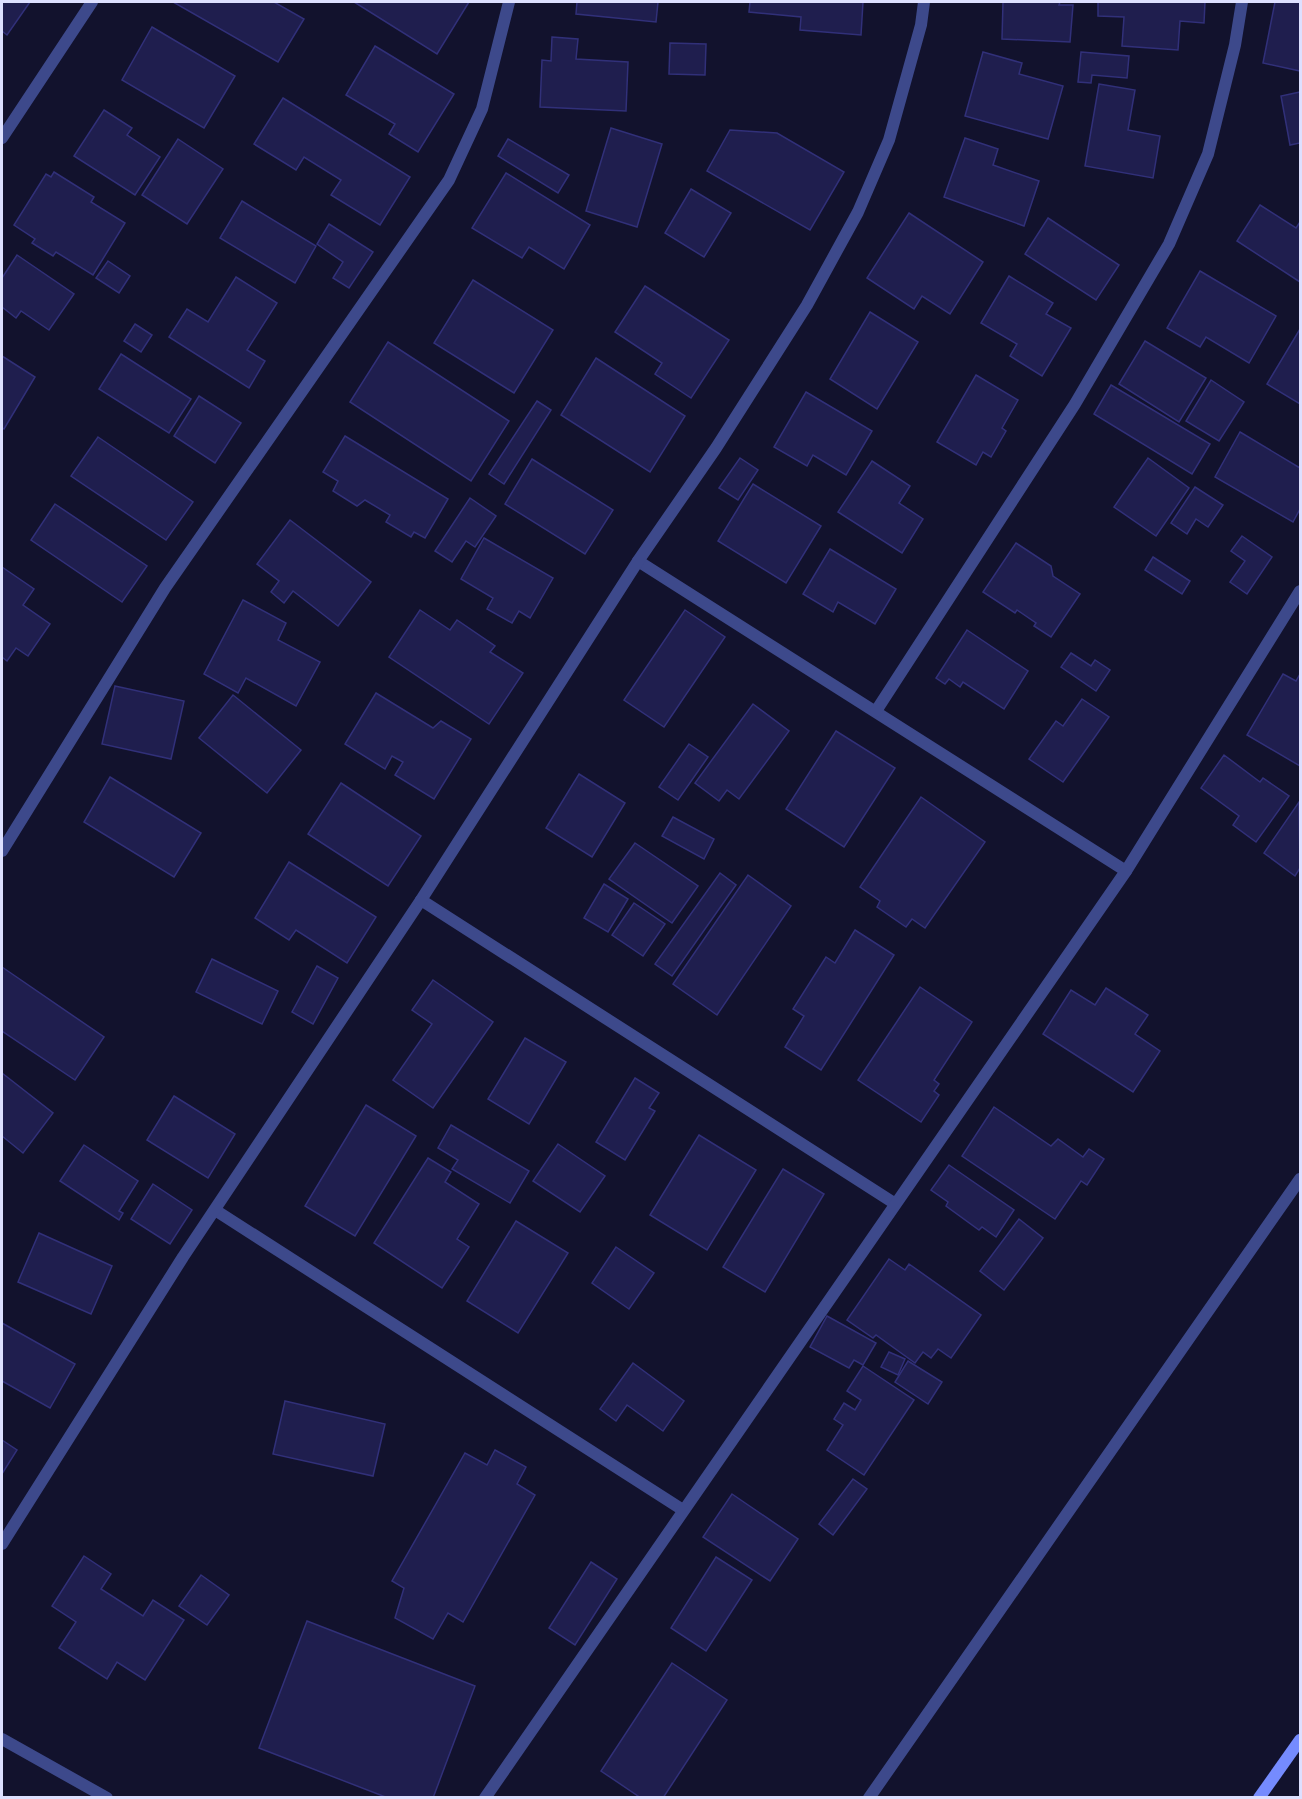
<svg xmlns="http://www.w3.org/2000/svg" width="1302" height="1799" font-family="'DejaVu Sans',sans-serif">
	<rect width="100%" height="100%" fill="#12122d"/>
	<g fill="#1f1e4e" stroke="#313079" stroke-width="1.5">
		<path d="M2,2H30L7,35L2,31Z"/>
		<path d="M173,2H274L304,19L278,62Z"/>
		<path d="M354,2H469L437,54Z"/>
		<path d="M577,2H658L656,22L576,14Z"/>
		<path d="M750,2H863L861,35L800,30L801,17L749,12Z"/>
		<path d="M1003,2H1060L1059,5H1073L1070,42L1002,39Z"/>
		<path d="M1098,2H1205L1204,23L1180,21L1178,50L1122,46L1124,17L1098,16Z"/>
		<path d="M1275,2H1300V71L1263,63Z"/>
		<path d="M152,27L235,76L204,128L122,80Z"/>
		<path d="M552,37L578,39L576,59L628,62L626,111L540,107L542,60L551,61Z"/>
		<path d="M670,43L706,44L705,75L669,74Z"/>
		<path d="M375,46L454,94L418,152L389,134L395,124L346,95Z"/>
		<path d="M983,52L1022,63L1019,74L1063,86L1048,139L965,116Z"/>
		<path d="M1081,52L1129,56L1127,78L1092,75L1091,83L1078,82Z"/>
		<path d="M1099,84L1135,90L1128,130L1160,136L1153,178L1085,166Z"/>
		<path d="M1300,92V143L1290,145L1281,96Z"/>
		<path d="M283,98L410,177L380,225L331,195L341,180L304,157L296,170L254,144Z"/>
		<path d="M104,110L132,128L127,135L160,157L135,195L74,156Z"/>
		<path d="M611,128L662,144L637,227L586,211Z"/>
		<path d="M730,130L777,133L844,172L810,230L707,171Z"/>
		<path d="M965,138L998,149L993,165L1039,181L1024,226L944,197Z"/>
		<path d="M178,139L223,169L187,224L142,195Z"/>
		<path d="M508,139L569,175L558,193L498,156Z"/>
		<path d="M54,172L94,197L91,202L125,223L93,275L56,252L53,256L32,243L35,239L14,225L46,174L51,177Z"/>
		<path d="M506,173L590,225L564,269L529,247L522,258L472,228Z"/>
		<path d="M691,189L731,213L704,257L665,233Z"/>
		<path d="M242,201L316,246L295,283L220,238Z"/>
		<path d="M1260,205L1296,228L1300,222V282L1237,241Z"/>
		<path d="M909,213L983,262L950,314L922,296L914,309L867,278Z"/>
		<path d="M1048,218L1119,265L1096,300L1025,254Z"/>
		<path d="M329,224L373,252L349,288L333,278L343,262L317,244Z"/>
		<path d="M17,255L74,294L49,330L21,311L16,318L2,307V278Z"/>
		<path d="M108,261L130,276L119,293L96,278Z"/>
		<path d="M1200,271L1276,316L1249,363L1206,337L1200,347L1167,328Z"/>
		<path d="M1009,276L1053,303L1046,314L1071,328L1042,376L1010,356L1017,344L981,323Z"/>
		<path d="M236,277L277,303L247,350L265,361L249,388L169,337L187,309L208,322Z"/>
		<path d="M473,280L553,330L514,393L434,343Z"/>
		<path d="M645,286L729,340L691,398L655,374L662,363L615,332Z"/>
		<path d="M870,312L918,342L877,409L830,379Z"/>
		<path d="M135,324L152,335L141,352L124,341Z"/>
		<path d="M1300,329V404L1267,384Z"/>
		<path d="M1145,341L1206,378L1179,422L1119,384Z"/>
		<path d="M388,342L509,421L471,481L350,402Z"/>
		<path d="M121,354L191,399L169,433L99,389Z"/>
		<path d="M2,356L35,377L4,429L2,428Z"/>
		<path d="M596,358L685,416L650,472L561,415Z"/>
		<path d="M976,375L1018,400L1002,428L1006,431L991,457L983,452L976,465L937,442Z"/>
		<path d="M1211,380L1244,402L1219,441L1186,421Z"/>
		<path d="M1111,385L1210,444L1192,474L1094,414Z"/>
		<path d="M806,392L872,431L846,475L813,455L807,466L774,447Z"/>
		<path d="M199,396L241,423L215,463L174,436Z"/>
		<path d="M537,401L551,410L504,484L489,474Z"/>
		<path d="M1240,432L1300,468V509L1293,522L1215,477Z"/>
		<path d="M345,436L448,499L425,538L414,532L411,537L386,522L390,515L365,500L357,506L333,491L338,481L323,472Z"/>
		<path d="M98,437L193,502L166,540L71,476Z"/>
		<path d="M740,458L758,470L738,500L719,488Z"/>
		<path d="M1148,458L1189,488L1156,536L1114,507Z"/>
		<path d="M532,459L613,510L585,554L505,504Z"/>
		<path d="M872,461L910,486L899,503L923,519L902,553L838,512Z"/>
		<path d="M753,484L821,526L786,583L718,541Z"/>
		<path d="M1195,487L1223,505L1208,527L1196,519L1187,534L1171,523Z"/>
		<path d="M470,498L496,516L475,547L466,541L452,562L435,551Z"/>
		<path d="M55,504L147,566L122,602L31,540Z"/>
		<path d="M290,520L371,582L338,626L293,591L284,603L271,592L279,581L257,564Z"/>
		<path d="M1242,536L1272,557L1247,594L1230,582L1245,561L1231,551Z"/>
		<path d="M484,538L553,578L530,618L519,611L512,623L487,609L493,598L461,579Z"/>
		<path d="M1016,543L1051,566L1053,576L1080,594L1051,637L1034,626L1036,623L1017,610L1015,613L983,592Z"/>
		<path d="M830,549L896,589L875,624L838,602L833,612L803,594Z"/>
		<path d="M1153,557L1190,581L1182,594L1145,570Z"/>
		<path d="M2,567L34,589L23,605L50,624L28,656L16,648L7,661L2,657Z"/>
		<path d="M243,600L286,623L278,640L320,662L296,706L246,678L238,693L204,674Z"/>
		<path d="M420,610L450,630L457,620L495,646L490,652L523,673L489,724L389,657Z"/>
		<path d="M685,610L725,637L664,727L624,700Z"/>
		<path d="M967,630L1028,671L1004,709L963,682L960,687L949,679L945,684L936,678Z"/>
		<path d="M1071,653L1091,666L1095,660L1110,670L1096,691L1061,667Z"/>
		<path d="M1283,674L1296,681L1300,674V766L1247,735Z"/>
		<path d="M115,686L184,701L171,759L102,744Z"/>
		<path d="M376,693L433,728L441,721L471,739L434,799L395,775L403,762L392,756L385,769L345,744Z"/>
		<path d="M233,695L301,750L267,793L199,738Z"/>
		<path d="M1082,699L1109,717L1063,782L1029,759L1056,721L1063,726Z"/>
		<path d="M753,704L789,731L739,799L727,790L719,801L695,783Z"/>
		<path d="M836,731L895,768L844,847L786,809Z"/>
		<path d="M689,744L708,757L678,800L659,787Z"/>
		<path d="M1224,755L1260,782L1263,778L1289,796L1256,842L1233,825L1239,816L1201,788Z"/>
		<path d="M579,774L625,803L592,857L546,828Z"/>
		<path d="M110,777L201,833L174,877L84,822Z"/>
		<path d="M341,783L421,836L388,886L308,834Z"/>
		<path d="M921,797L985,842L925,928L912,919L906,927L877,907L880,901L860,887Z"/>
		<path d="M1299,802L1300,868L1295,876L1264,853Z"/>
		<path d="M673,817L714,839L704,859L662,836Z"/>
		<path d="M635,843L698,886L672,923L609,879Z"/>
		<path d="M289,862L376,917L347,963L296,930L289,940L255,918Z"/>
		<path d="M720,873L736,885L672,976L655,964Z"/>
		<path d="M748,875L791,906L717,1015L673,984Z"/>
		<path d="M604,884L628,899L608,932L584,918Z"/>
		<path d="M634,903L665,924L643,956L612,935Z"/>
		<path d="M855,930L894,955L821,1070L785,1047L804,1016L793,1009L826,957L835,963Z"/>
		<path d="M212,959L278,991L262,1024L196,992Z"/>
		<path d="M317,966L338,978L313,1024L292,1012Z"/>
		<path d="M2,967L104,1037L75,1080L2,1031Z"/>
		<path d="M433,980L493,1022L433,1108L393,1080L432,1024L412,1010Z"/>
		<path d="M920,987L972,1022L934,1080L939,1084L934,1091L939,1095L921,1122L858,1080Z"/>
		<path d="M1106,988L1148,1015L1135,1034L1160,1051L1133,1092L1043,1034L1071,990L1095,1005Z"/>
		<path d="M525,1038L566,1062L529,1124L488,1099Z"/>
		<path d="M2,1073L53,1113L23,1153L2,1136Z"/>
		<path d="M635,1078L659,1093L649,1108L655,1111L625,1160L596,1142Z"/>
		<path d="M174,1096L235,1134L208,1178L147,1140Z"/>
		<path d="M366,1105L416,1136L355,1236L305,1206Z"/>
		<path d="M994,1107L1051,1146L1058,1139L1083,1157L1089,1149L1104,1159L1087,1185L1081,1181L1055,1219L962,1156Z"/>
		<path d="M451,1125L529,1171L510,1203L452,1169L458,1160L438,1148Z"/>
		<path d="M699,1135L756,1170L707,1250L650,1215Z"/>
		<path d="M558,1144L605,1176L580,1212L533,1181Z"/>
		<path d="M84,1145L138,1181L119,1211L123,1213L119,1220L60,1181Z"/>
		<path d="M428,1158L451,1172L445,1182L479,1204L457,1239L469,1247L442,1288L374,1243Z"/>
		<path d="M949,1165L1014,1210L996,1237L982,1227L979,1230L946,1206L948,1202L931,1190Z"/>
		<path d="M783,1169L824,1194L765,1292L723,1267Z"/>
		<path d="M153,1184L192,1210L170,1244L131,1219Z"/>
		<path d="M1019,1219L1043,1238L1004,1290L980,1271Z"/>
		<path d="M516,1221L568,1253L518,1333L467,1301Z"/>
		<path d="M39,1233L112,1266L91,1314L18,1282Z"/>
		<path d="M616,1247L654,1273L629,1309L592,1283Z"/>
		<path d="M889,1259L905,1270L909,1264L981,1315L951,1358L938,1349L931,1358L923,1352L915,1363L876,1335L873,1338L847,1320Z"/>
		<path d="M827,1316L876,1343L863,1365L854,1360L849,1368L810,1347Z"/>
		<path d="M2,1323L75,1364L50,1408L2,1381Z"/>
		<path d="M889,1352L905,1359L898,1375L881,1367Z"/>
		<path d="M908,1361L942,1382L928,1404L895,1382Z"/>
		<path d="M633,1363L684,1401L663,1431L627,1405L616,1421L600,1409Z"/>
		<path d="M863,1366L914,1400L864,1475L827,1450L843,1425L834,1419L844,1403L855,1410L861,1400L847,1391Z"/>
		<path d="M285,1401L385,1424L373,1476L273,1454Z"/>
		<path d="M2,1440L17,1450L2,1474Z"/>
		<path d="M495,1450L526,1467L517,1484L535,1495L463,1622L448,1613L433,1639L395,1618L404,1588L392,1581L465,1453L487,1465Z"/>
		<path d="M853,1479L867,1489L833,1535L819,1524Z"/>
		<path d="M732,1494L798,1539L770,1581L703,1537Z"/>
		<path d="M84,1556L111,1574L101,1589L143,1616L153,1600L184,1620L145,1680L117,1662L107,1679L59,1648L76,1622L52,1606Z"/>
		<path d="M716,1557L752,1580L706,1651L671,1628Z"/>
		<path d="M591,1562L617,1579L575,1645L549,1628Z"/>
		<path d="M201,1575L229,1595L207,1625L179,1606Z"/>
		<path d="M307,1621L475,1686L433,1798H388L259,1748Z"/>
		<path d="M672,1663L727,1700L663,1798H641L601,1771Z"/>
	</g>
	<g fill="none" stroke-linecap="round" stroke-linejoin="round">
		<g stroke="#3d498b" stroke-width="12">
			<path d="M2,138L92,2"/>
			<path d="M638,561L1126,871"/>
			<path d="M876,711L1075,404L1169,244L1208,154L1235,45L1242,2"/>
			<path d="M2,851L165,588L449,180L482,109L509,2"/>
			<path d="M421,900L894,1203"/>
			<path d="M215,1210L683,1510"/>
			<path d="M2,1544L183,1257L421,900L638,561L716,448L807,305L858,212L889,140L921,25L924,2"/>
			<path d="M2,1739L107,1798"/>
			<path d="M485,1798L1126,871L1300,591"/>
			<path d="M869,1798L1300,1179"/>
		</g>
		<path stroke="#758bfe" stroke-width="12" d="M1259,1798L1300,1740"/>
	</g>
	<rect width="1302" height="1799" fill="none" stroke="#dde0ff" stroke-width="6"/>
</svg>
